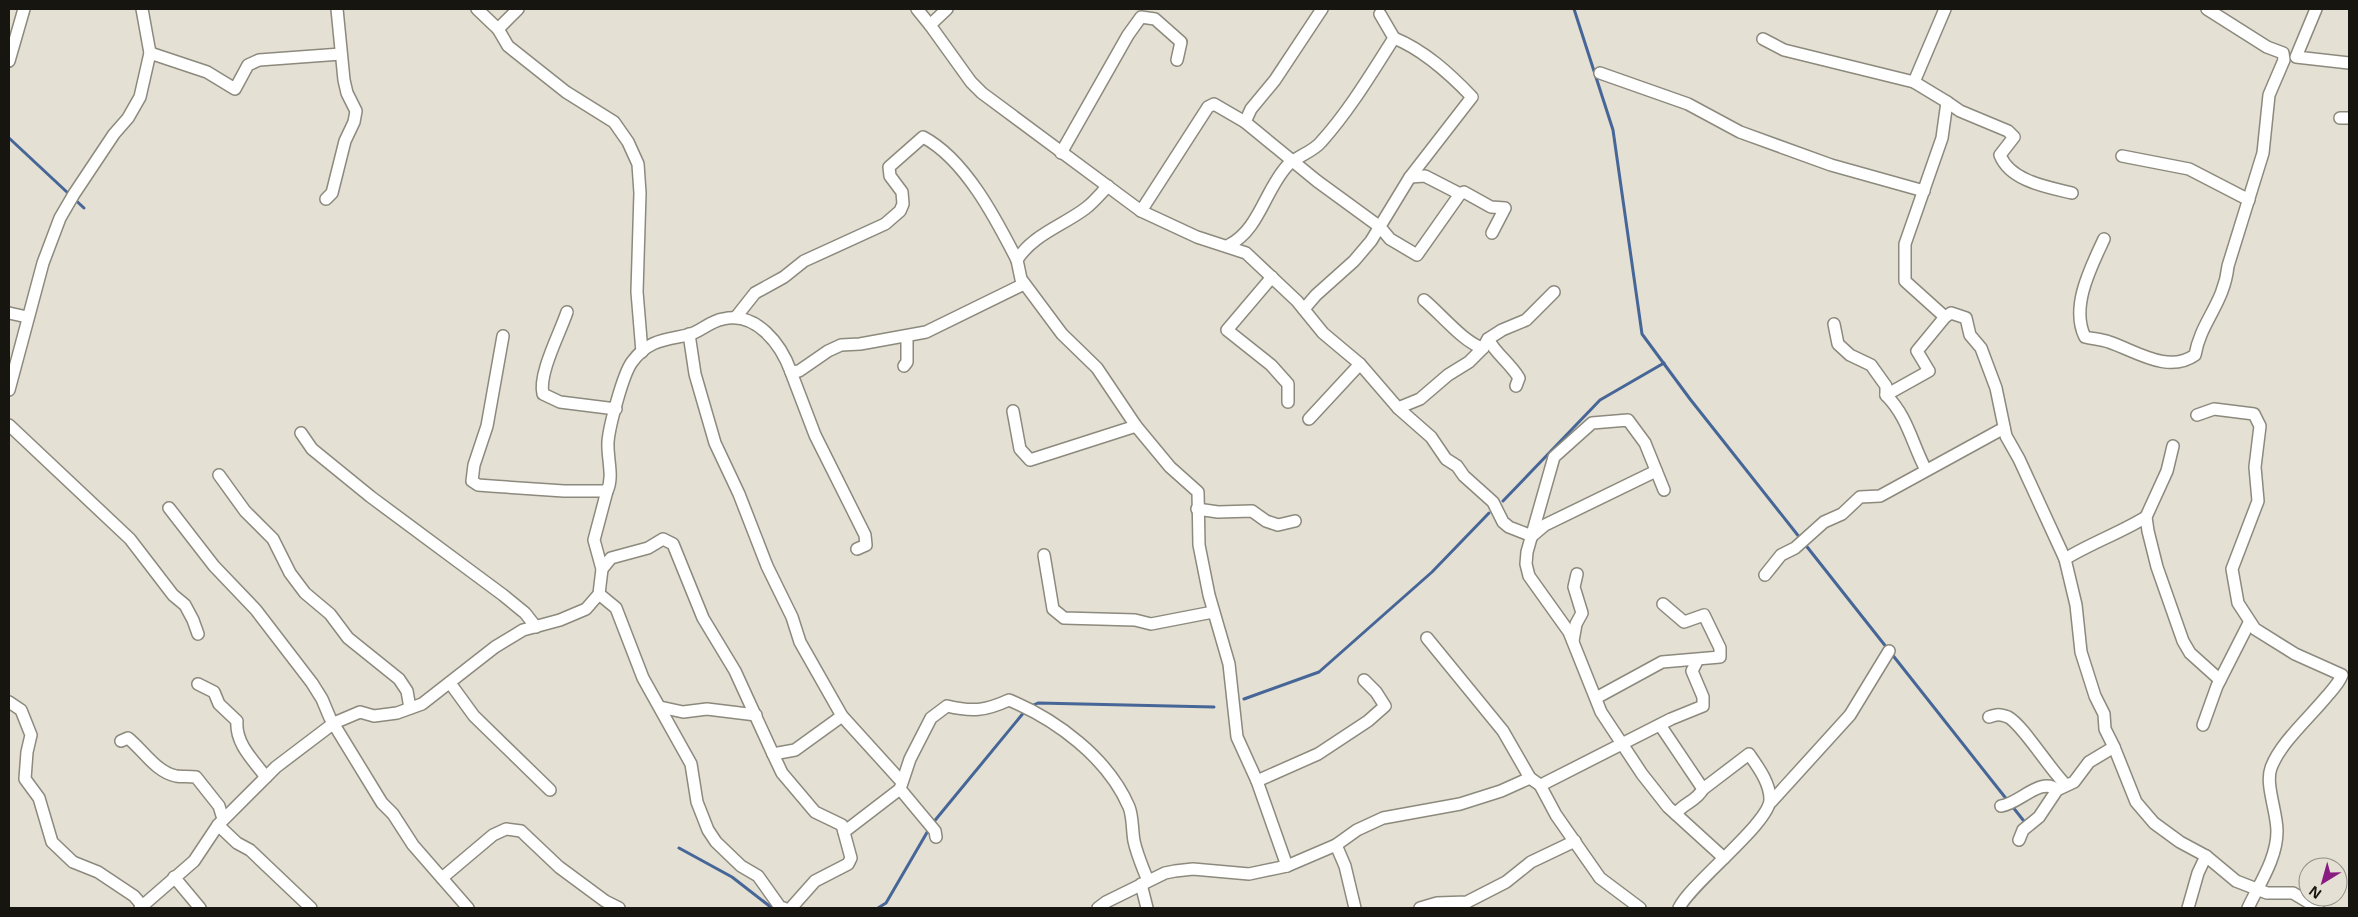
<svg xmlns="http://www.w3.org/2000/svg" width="2358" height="917" font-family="'Noto Sans',sans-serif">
	<rect width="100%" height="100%" fill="#e4e0d3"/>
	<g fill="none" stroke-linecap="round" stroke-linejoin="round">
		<g stroke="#476698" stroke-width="3">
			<path d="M1574,9L1613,130L1642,334L1690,399L1800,538"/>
			<path d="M9,138L84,208"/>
			<path d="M1503,501L1600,400L1664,363"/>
			<path d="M1804,543L1887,648"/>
			<path d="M1891,653L2008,801"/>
			<path d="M1244,699L1319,672L1432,572L1489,513"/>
			<path d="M1029,707L1038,703L1214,707"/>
			<path d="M2012,806L2027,825"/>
			<path d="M932,824L1025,711"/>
			<path d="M679,848L732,877L772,908"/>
			<path d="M878,908L886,903L929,829"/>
		</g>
		<defs>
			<g id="street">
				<path d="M477,9L498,29L508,46L566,92L614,122L628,142L638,164L640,193L637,292L642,352"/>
				<path d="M917,9L930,25"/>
				<path d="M947,9L930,25L971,82L982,93L1141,211L1197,237L1246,253L1297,301L1323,333L1360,364L1398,408L1431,437L1446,459L1457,466L1464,476L1493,502L1503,522L1509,527L1532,536"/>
				<path d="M2316,9L2296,57L2349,63"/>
				<path d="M498,29L518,9"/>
				<path d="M1763,39L1784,50L1914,82"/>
				<path d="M150,53L207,72L235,89L248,65L259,60L341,54"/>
				<path d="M9,61L24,9"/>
				<path d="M1600,73L1688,104L1740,132L1831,165L1924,191"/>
				<path d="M1947,102L1960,111L2008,131L2014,137L2000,155C2010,181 2047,187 2072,193"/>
				<path d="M2340,118H2349"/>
				<path d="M1245,122L1251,109L1275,80L1322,9"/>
				<path d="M1061,153L1128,35L1141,17L1155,19L1181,42L1177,60"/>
				<path d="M2122,156L2189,169L2249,200"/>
				<path d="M1108,186C1101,193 1094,202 1086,208C1064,225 1032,235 1017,260L1021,279L1062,334L1097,368L1136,426L1170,467L1198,492L1199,545L1209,595L1229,664L1237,737L1257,781L1287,866"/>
				<path d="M1460,194L1464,192L1491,207L1505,208L1492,233"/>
				<path d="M326,199L332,193L345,141L354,122L356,111L347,93L344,80L337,9"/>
				<path d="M1141,211L1208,107L1214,104L1245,122L1317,181L1380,227L1390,239L1417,255L1460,194L1425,176L1410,177"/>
				<path d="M2104,239C2091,267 2070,307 2085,337C2093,339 2101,339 2109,342C2136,351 2168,374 2195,355C2201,321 2224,304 2228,266L2263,153L2269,95L2284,60L2283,53L2267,47L2207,9"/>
				<path d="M1229,245C1259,230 1265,190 1287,166C1295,157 1313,152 1321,142C1349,111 1371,74 1394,38L1380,14"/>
				<path d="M1272,277L1227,330L1271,365L1288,384V402"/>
				<path d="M1424,300C1440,313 1464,343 1483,348"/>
				<path d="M1304,309L1316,295L1354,261L1371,241L1410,177L1472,97C1450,74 1424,50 1394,38"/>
				<path d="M567,312C560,333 538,374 543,394L560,402L616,409"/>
				<path d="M9,313L27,317"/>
				<path d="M736,317L755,293L784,277L804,261L885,224L900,211L903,204L902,192L890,176L889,167L923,137C965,159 996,219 1017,260"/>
				<path d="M1945,317L1905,281V244L1942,138L1947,102L1914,82L1945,9"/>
				<path d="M1834,324L1838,344L1850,355L1871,365L1886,386V395C1908,417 1912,444 1926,470"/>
				<path d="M689,334L695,374L715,443L739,494L767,566L792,617L800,642L842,716L901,781"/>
				<path d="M503,336L487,426L474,465L472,481L478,485L491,486L564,491H607C614,477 607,458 608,442C609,427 623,374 632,362C648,340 664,340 688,335C700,332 710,321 723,319C756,311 781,344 791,372L799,371L828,351L841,345L860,344L926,332L1024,284"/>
				<path d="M1488,339C1496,354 1510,363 1519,378L1516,386"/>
				<path d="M904,366L907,362V336"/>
				<path d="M791,372L815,435L865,535L866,545L857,549"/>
				<path d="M9,390L43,263L60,218L74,194L114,134L128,118L140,97L150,53L142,9"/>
				<path d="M1886,395L1929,371L1917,351L1945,317L1951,313L1966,318L1970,335L1981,348L1996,388L2006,436L2019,459L2065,559L2076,605L2081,652L2095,696L2104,714L2105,729L2114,747L2136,802L2154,823L2180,842L2206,856L2236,881L2267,893H2293L2318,908"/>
				<path d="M1398,408L1420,399L1448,375L1469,362L1483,348L1488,339L1502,330L1526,320L1554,292"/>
				<path d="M1013,411L1020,449L1030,460L1136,426"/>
				<path d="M2197,415L2214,409L2254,414L2260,426L2255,467L2258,501L2232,569L2238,603L2255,629L2295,654L2342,675C2339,683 2333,689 2327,696C2310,717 2280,743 2271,768C2265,784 2277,812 2277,831C2277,859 2259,884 2248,908"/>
				<path d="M1309,419L1360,364"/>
				<path d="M9,425L130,539L173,595L185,605L193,620L198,634"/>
				<path d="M301,433L312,449L371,497L503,595L525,613L536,627"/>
				<path d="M2173,446L2167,471L2146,517L2148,531L2157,567L2183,641L2190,653L2220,680"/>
				<path d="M219,475L245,511L273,539L290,573L305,593L330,614L348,638L399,679L407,691L410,708"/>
				<path d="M1664,490L1645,443L1628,420L1592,423L1554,457L1527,552L1526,564L1529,576L1569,632L1601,712L1642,774L1668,807L1724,858"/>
				<path d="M169,508L214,566L256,610L312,683L322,699L330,718L382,803L393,814L413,845L468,908"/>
				<path d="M1197,509L1218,512L1252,511L1266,521L1278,525L1295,521"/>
				<path d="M1532,536L1545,525L1656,471"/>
				<path d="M1044,555L1053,609L1064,618L1135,620L1151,624L1213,612"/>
				<path d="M2065,559C2091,543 2120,533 2146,517"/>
				<path d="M602,569L611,558L648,548L663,539L673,544L703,618L735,671L773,754L795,750L842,716"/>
				<path d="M1765,575L1781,555L1795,548L1824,522L1842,514L1860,497L1880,496L2004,428"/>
				<path d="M599,594L616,608L643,678L691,764L697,802L708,830L716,842L741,866L758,876L780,907L784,908"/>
				<path d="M1427,638L1503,731L1530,778"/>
				<path d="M1573,641L1576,624L1582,613L1574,587L1577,574"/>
				<path d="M450,683L474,716L550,790"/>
				<path d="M198,684L214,692L219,704L237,721C235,743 253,760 266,777"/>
				<path d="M1596,698L1662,662L1720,657V648L1704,615L1684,622L1663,604"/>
				<path d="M9,702L21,710L31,735L27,752L25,779L39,798L52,842L73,862L98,872L134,896L140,903L141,908"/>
				<path d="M660,707L683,712L707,709L756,715"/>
				<path d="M1989,717C1997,714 2000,714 2008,717C2023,725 2050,770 2066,785"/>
				<path d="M1660,725L1703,789L1749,754C1758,767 1770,783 1770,799C1771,822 1691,883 1679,908"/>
				<path d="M2203,725L2217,686L2249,623"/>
				<path d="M121,741L128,738C143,750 156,772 176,776C182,777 189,776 196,777L219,806L223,819"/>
				<path d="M773,754L782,773L815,812L842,825L851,858L848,864L815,881L791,908"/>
				<path d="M1257,781L1318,754L1368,721L1385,706L1376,692L1364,680"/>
				<path d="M1540,785L1556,815L1600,878L1640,908"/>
				<path d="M1771,802L1850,715L1889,651"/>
				<path d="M2001,806C2019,804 2041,776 2057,790"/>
				<path d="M1676,814C1683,803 1696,802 1703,789"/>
				<path d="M218,825L237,843L250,850L311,908"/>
				<path d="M844,832L900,789"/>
				<path d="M936,837L935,831L900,789L910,759L931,718L947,706C972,712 985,711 1009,700C1057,720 1108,758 1129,807C1133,817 1132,830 1134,841C1137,855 1143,868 1148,881"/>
				<path d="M2019,840L2023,830L2039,817L2057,790L2074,782L2089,762L2114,747"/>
				<path d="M1336,845L1345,866L1355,908"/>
				<path d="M174,877L200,908"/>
				<path d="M442,878L493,835L506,829L521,831L559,867L605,901L619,908"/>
				<path d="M1141,884L1147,908"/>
				<path d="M140,908L194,861L218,825L276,767L334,723L360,712L374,716L397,713L422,704L495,647L523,630L560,620L586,609L599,594L602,569L594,540L607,491"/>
				<path d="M1098,908L1106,902L1165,873L1175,871L1193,869L1249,874L1287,866L1336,845L1357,830L1383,818L1460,804L1501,791L1530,778L1540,785L1545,783L1671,719L1703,706V697L1692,671L1697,661"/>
				<path d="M1420,908L1437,903L1467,902L1506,882L1531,862L1575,841"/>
				<path d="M2188,908L2198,873L2206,856"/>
			</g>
		</defs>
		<use href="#street" stroke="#8c897d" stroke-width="14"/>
		<use href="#street" stroke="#fff" stroke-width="11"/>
	</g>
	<rect width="2358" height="917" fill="none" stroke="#161510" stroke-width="20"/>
	<g transform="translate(2323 882) rotate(217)"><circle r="24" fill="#e4e0d3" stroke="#928f85"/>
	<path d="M0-4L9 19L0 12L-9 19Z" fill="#8a1c81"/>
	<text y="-8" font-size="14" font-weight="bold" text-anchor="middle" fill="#161510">N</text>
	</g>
</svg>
